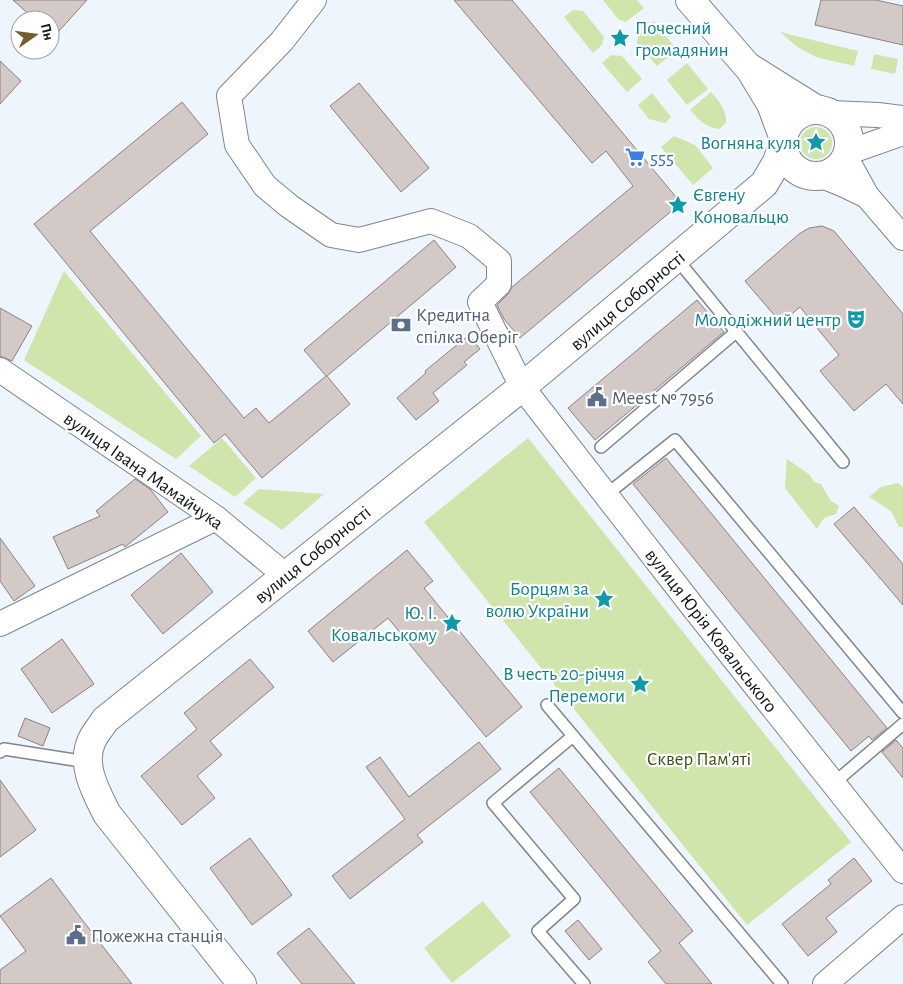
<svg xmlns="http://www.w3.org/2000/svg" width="903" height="984" font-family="'Alegreya Sans',sans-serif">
	<rect width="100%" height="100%" fill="#eff5fc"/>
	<g fill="#cfe5ab">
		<path d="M603,0H637L644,8L626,22L618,19Z"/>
		<path d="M573,10L583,11L604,37L602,45L593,53L564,17Z"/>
		<path d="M654,21L677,50L657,66L637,43L638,34Z"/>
		<path d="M780,32L858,51L854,66L816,57L796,46Z"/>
		<path d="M874,54L898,59L895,74L871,69Z"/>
		<path d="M611,55L622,56L642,79L627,92L602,63Z"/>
		<path d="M687,63L708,89L687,105L667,80Z"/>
		<path d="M711,92C719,101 727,110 726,123L719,129C705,127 699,120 690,110Z"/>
		<path d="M652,93L671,117L665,123L649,119L638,105Z"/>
		<circle cx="816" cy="143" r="16"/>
		<path d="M674,136L695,145L713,168L693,185L661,147Z"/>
		<path d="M64,271L201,436L176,459L24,360Z"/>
		<path d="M222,438L256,478L235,497L189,466Z"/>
		<path d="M528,438L851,842L747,925L424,522Z"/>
		<path d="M787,459L810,475L814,482L821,484L830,500L839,506L836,514L824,518L817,529L785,488Z"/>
		<path d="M898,483L903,487V527H899L891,511L869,497L881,487Z"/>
		<path d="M259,489L324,494L282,530L243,503Z"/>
		<path d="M483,901L511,936L452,983L424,948Z"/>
	</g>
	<g fill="#d3c9c7" stroke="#8b827f">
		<path d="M13,0H87L50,41V20H35Z"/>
		<path d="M454,0H512L681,203L520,338L504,319L497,305L508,294L512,287L633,186L606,151L592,163Z"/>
		<path d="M821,0H876L903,6V45L815,25Z"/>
		<path d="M0,61L21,81L0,104Z"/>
		<path d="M359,83L429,168L401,192L330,106Z"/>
		<path d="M182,102L208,134L90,231L244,418L256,408L269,423L326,376L304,350L434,240L456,267L327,376L350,404L262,478L225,434L214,443L34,224Z"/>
		<path d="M822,226L834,231L903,314V404L886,384L854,411L820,371L839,355L800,307L781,323L745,281L799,234L809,228Z"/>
		<path d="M697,300L724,332L595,440L568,408Z"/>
		<path d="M0,308L32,326L12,361L0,356Z"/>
		<path d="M469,335L480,349L464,362L467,365L433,393L439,401L416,420L397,398L426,373L425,371Z"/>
		<path d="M666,458L887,728L872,740L869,736L851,751L633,484Z"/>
		<path d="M135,479L150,489L168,512L125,547L123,544L68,569L53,537L100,516L96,511Z"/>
		<path d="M854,507L903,564V605L834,524Z"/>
		<path d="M0,538L35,586L14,601L0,581Z"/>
		<path d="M407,550L433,581L424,588L522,707L486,737L388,618L333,662L308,631Z"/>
		<path d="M181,553L213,592L163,634L131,595Z"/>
		<path d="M62,639L94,684L52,713L21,669Z"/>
		<path d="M250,659L274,687L210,741L222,755L197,776L215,798L182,825L141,776L197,729L184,713Z"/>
		<path d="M25,718L50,728L43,746L18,736Z"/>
		<path d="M896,740L903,748V778L882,752Z"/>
		<path d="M479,742L501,769L417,835L423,842L350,899L332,876L405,819L366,767L380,757L409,797Z"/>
		<path d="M559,768L693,931L679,943L712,984H666L648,962L661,951L530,792Z"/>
		<path d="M0,780L36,830L0,857Z"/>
		<path d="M250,838L292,895L252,925L210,868Z"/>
		<path d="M854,858L872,881L826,918L837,932L808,956L782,924L831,884L828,880Z"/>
		<path d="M51,878L80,917L132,984H0V970L26,951L0,916Z"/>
		<path d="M578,920L602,949L589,960L565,931Z"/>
		<path d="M309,928L355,984H302L277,953Z"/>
	</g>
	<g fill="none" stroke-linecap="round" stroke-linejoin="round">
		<defs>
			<g id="service">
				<path d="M676,258L843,462"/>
				<path d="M601,447L736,332"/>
				<path d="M606,495L675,440L903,713"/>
				<path d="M547,705L782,984"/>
				<path d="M573,736L493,803L574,899L538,931L584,984"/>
				<path d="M0,752L4,749L87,762"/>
				<path d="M834,783L903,724"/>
			</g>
			<g id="minor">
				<path d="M314,0L282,41L229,96L237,145L265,186L289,206L331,235L359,240L431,221L469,236L499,261V284L480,302L522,387L693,607L903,871"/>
				<path d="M830,113L878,115L903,118"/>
				<path d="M849,152L903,133"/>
				<path d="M846,158L867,196L903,238"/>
				<path d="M822,176L844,185L867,196"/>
				<path d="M0,370L216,518L285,575"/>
				<path d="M0,624L216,518"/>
				<path d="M825,984L903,917"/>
			</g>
			<g id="tertiary">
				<path d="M690,0L747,66L814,108L820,110"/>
				<path d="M751,71L771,104L784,139"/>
				<circle cx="816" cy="143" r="33"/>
				<path d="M242,984L107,814C96,792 80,764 92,740C95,733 101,727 105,720L522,387L764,184L777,162L783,144"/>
			</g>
		</defs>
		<use href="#service" stroke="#7f858b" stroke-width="14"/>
		<use href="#minor" stroke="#7f858b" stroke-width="26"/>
		<use href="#tertiary" stroke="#7f858b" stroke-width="30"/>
		<use href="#service" stroke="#fff" stroke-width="11"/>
		<use href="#minor" stroke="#fff" stroke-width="24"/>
		<use href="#tertiary" stroke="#fff" stroke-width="28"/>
	</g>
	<defs>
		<symbol id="sight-bare" viewBox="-9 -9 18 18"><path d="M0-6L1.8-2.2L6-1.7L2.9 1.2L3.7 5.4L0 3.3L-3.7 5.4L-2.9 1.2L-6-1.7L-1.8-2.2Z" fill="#0f9aa8" stroke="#fff" stroke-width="2.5" paint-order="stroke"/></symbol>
		<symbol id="supermarket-bare" viewBox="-9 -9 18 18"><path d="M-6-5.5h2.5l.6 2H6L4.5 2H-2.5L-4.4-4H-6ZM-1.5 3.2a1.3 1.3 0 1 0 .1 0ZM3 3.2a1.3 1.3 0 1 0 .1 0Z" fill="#3f7fe0" stroke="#fff" stroke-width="2.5" paint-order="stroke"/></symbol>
		<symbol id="theatre-bare" viewBox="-9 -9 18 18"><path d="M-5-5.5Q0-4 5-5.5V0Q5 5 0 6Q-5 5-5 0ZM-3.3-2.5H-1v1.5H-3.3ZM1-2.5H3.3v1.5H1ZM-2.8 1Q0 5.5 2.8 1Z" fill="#0f9aa8" stroke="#fff" stroke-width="2.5" paint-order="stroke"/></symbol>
		<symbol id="bank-bare" viewBox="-9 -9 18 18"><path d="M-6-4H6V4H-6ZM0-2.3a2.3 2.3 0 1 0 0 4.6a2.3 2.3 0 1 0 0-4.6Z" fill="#5c6f8a" stroke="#fff" stroke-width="2.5" paint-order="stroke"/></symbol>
		<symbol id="civic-bare" viewBox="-9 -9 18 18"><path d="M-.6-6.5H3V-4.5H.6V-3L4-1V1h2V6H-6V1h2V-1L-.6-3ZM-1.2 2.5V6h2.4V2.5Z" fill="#5c6f8a" stroke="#fff" stroke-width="2.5" paint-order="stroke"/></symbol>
	</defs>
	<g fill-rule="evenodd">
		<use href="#sight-bare" x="606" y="24" width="28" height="28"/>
		<use href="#sight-bare" x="802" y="128" width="28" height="28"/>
		<use href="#supermarket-bare" x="621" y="143" width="28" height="28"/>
		<use href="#sight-bare" x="664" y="191" width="28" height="28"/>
		<use href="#theatre-bare" x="842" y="305" width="28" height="28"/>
		<use href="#bank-bare" x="387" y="311" width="28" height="28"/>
		<use href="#civic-bare" x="583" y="383" width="28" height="28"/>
		<use href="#sight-bare" x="590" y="585" width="28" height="28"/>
		<use href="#sight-bare" x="438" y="609" width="28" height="28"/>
		<use href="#sight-bare" x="626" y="670" width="28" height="28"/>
		<use href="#civic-bare" x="62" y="921" width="28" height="28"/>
	</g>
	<g text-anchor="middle" stroke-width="4.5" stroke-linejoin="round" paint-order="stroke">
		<g font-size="19" fill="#0d838f" stroke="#fff" text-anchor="end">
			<text x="635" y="34" text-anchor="start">Почесний<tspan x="635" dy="22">громадянин</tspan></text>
			<text x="801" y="149">Вогняна куля</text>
			<text x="693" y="201" text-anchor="start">Євгену<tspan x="693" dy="22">Коновальцю</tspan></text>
			<text x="841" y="326">Молодіжний центр</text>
			<text x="589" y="595">Борцям за<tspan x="589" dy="22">волю України</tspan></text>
			<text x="437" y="619">Ю. І.<tspan x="437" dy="22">Ковальському</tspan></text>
			<text x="625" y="680">В честь 20-річчя<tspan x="625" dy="22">Перемоги</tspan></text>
		</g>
		<g font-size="19" fill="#366cbe" stroke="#fff" text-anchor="start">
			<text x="650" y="164">555</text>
		</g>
		<g font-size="19" fill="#0f1113" stroke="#fff">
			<text transform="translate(627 300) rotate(-40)" y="7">вулиця Соборності</text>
			<text transform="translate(144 470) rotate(35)" y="7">вулиця Івана Мамайчука</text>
			<text transform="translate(312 554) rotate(-39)" y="7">вулиця Соборності</text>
			<text transform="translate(712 630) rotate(52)" y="7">вулиця Юрія Ковальського</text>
		</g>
		<g font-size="19" fill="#4e5e75" stroke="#fff" text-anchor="start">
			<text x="416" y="321">Кредитна<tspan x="416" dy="22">спілка Оберіг</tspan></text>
			<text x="612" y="404">Meest № 7956</text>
			<text x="91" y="942">Пожежна станція</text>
		</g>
		<g font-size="19" fill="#3c4f0d" stroke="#fff">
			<text x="699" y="765">Сквер Пам'яті</text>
		</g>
	</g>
	<g transform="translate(35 35) rotate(76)"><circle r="24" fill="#ffffff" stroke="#9fa0a1"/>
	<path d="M0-4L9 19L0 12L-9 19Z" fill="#735e2d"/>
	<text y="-8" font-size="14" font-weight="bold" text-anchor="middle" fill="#0f1113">Пн</text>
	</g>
</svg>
